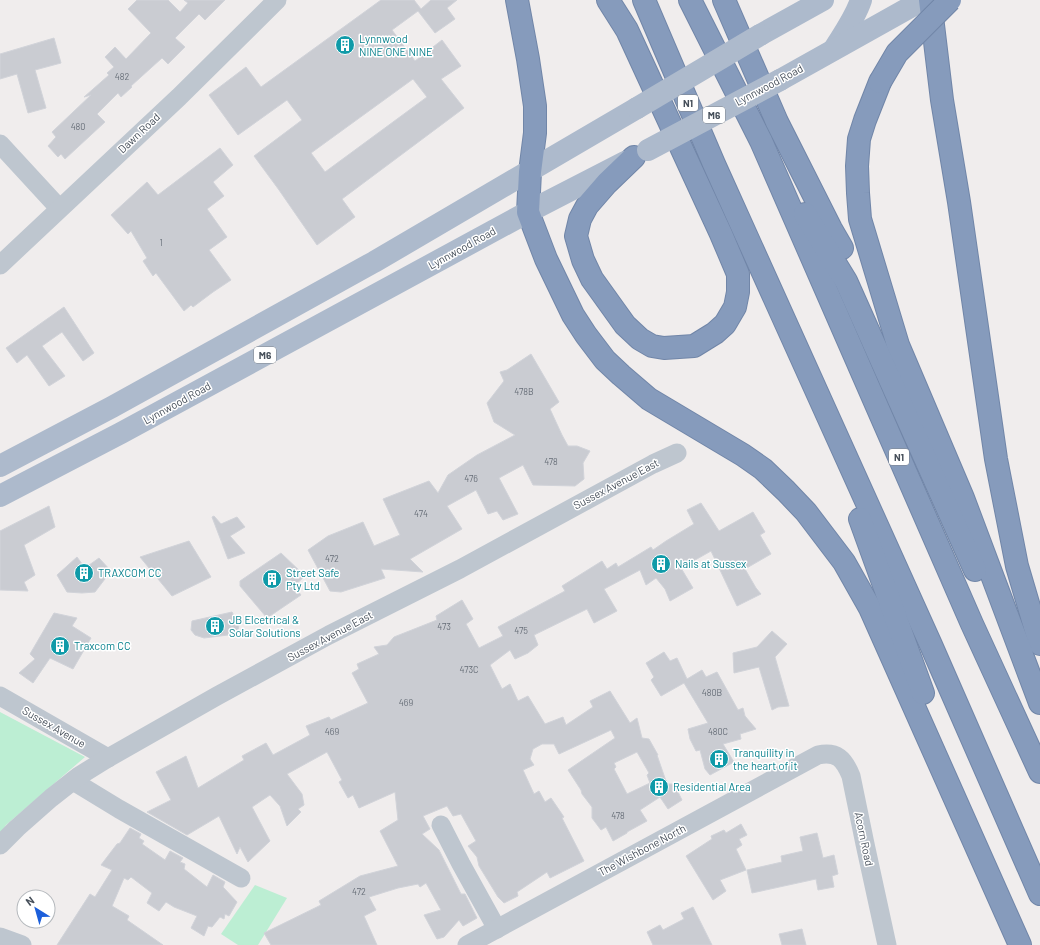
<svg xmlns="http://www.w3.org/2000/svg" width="1040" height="945" font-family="Barlow,sans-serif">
	<rect width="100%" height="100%" fill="#f0eded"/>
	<g fill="#bceed3">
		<path d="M0,712L85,757L6,825L0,834Z"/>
		<path d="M255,885L287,898L258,945H238L221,934Z"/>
	</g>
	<g fill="#caccd2" stroke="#d1d3d9" fill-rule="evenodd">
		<path d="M137,0H168L180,12L188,3L184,0H225L205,20L199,14L175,38L185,47L168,64L162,58L131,86L132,87L121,97L118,93L97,114L105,122L65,159L61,154L58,157L48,146L56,137L52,132L91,95L84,97L109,75L107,73L114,67L105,57L115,47L126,59L151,33L128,9Z"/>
		<path d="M381,0H414L421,9L431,0H457L447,8L455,19L435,33L418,11L392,30L415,61L442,40L461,66L441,79L464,108L342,199L355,217L317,245L279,190L254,156L302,120L287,100L238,135L209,95L246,67L261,87ZM413,79L427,97L325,172L311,153Z"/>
		<path d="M54,38L61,63L35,70L46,108L28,113L17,74L0,79V54Z"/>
		<path d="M220,148L233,165L213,182L224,196L207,209L227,237L209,250L231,280L213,292L193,307L191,305L184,311L156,273L153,276L143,261L147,258L131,231L128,234L111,215L147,182L158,195Z"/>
		<path d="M64,307L94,353L83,361L62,332L42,346L65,376L49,386L27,355L17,363L6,348Z"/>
		<path d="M531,354L559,402L550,409L562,435L568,446H577L590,451L583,463L584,479L575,486L533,485L523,465L499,478L518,514L503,520L497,511L488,514L476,490L447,506L462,529L410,559L423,572L381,569L385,578L341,592L330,591L308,550L328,536L363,522L374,546L400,535L383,499L429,481L438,493L448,475L477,455L515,435L494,422L487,403L504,381L500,372L507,370Z"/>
		<path d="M701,503L719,531L753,512L765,532L760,535L771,554L745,569L756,588L761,594L737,606L711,551L681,568L693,588L670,601L665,589L656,578L646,585L640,570L604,589L617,611L594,623L587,609L534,635L538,645L528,653L515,659L510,650L490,665L502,689L510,684L518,701L528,696L545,724L563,717L566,725L593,707L590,701L610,691L630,723L637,718L642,738L649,739L658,755H657L667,784H674L682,800L668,809L660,797L640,810L647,821L627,832V833L613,841L606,827L601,830L592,818V807L582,794L581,790L568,770L615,738L611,730L559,754L554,744H542L533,749L530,759L534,765L523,770L534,794L539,791L545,802L551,798L564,817L562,818L584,861L550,878L547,872L517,892L518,896L504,903L498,897L479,866L477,857L468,846L476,841L461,814L453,816L447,806L423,816L430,829L422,834L439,850L461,894H465L477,918L463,926L459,920L444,937L437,939L424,915L441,910L426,883L420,887L418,884L398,888L369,897L376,910L364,916L377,945H271L264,933L321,905L319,901L360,876L398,866L380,831L398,820L395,792L359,808L353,795L348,798L339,782L342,780L327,752L287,774L302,794L304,805L298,809L301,812L287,826L280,806L270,795L252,807L270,841L248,862L240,847L237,854L219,816L187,835L147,812L171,800L156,772L186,756L198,788L244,760L242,756L266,743L273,755L310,735L306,726L329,717L331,720L368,703L352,673L359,669L357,664L379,654L374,647L387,645L394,637L437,620L436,616L462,600L473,619L466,624L479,648L503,636L498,627L565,591L562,586L602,561L607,569L616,563L618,567L651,547L653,550L666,541L694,524L687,510ZM637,752L649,773L647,775L650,783L627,794L614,769L616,767L614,763Z"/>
		<path d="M49,506L55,527L24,545L35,575L24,582L28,591L0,590V531Z"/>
		<path d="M214,516L221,524L237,517L245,527L230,536L245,553L228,559L212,517Z"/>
		<path d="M189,541L211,577L172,596L140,557Z"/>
		<path d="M281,553L305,576L294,586L301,595L267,618L240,586V581Z"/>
		<path d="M77,557L85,568L99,558L111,571L95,592L82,593L67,592L57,575Z"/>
		<path d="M232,612L239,625L237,636L228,635L204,638L195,635L191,630L192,621Z"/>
		<path d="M54,613L77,618L72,626L91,638L73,669L50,658L33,683L19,673L35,659L30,654Z"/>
		<path d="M772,631L787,644L775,657L789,706L778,707L772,710L759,667L734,673L733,653L757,647Z"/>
		<path d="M664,652L670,661L677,658L687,679L702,670L706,677L717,672L738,710L743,708L745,716L756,729L740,734L741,739L723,744L734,762L710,775L705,769L700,750L696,751L690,739L688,729L708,723L684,683L661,696L651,680L654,677L646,663Z"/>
		<path d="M741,824L747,835L739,839L742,845L736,849L746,870L720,880L726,891L713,900L686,856L712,839L711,836L724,830L726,833Z"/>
		<path d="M130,828L141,834L139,838L144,841L142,844L165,860L170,851L183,858L180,862L185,864L184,869L207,887L213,875L225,882L223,887L237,902L229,916L225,914L224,919L220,917L212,927L208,926L204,936L191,928L197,916L174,907L166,902L159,911L147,903L152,893L131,877L128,880L124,878L112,906L129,916L127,920L163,945H57L90,894L95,897L112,870L101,865L117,844L120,843Z"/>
		<path d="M817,833L823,858L834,855L838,874L832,876L834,887L818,890L816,879L752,893L747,870L782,862L781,856L803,851L800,837Z"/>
		<path d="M693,907L712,945H653L647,932L660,925L663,930L684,919L681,913Z"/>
		<path d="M802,929L806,945H782L779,934Z"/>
	</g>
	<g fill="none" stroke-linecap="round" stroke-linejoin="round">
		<defs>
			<g id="highway">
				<path d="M517,0L528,59L535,106V133L530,172L528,212L546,259L573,315L586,335L605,360L621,375L649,399L743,455L763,469L786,491L806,512L844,562L870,608L1020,945"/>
				<path d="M608,0L627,30L721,234L738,274V292L735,307L725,324L715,333L694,346L664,348L652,346L640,339L625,325L592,279L583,260L576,236L580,219L587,206L607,183L634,157"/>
				<path d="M644,0L714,164L931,645L1040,894"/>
				<path d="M690,0L761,141L972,624L1040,772"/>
				<path d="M724,0L777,122L831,229L842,248"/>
				<path d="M930,0L942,100L959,202L996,459L1017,566L1040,644"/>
				<path d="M880,82L865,120L859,139L857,166L858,193L860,219L898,345L963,498L1040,703"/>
				<path d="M805,214L846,281L975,570"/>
				<path d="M860,519L923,693"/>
			</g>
		</defs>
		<use href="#highway" stroke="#7186a8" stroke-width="24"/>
		<g stroke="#bec6cf" stroke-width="19">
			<path d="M0,144L59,208"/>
			<path d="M0,265L179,97L277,0"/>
			<path d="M0,696L108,758"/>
			<path d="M73,781L119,809L241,878"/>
			<path d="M441,825L461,864L497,929"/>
			<path d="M0,845L17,828L51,798L79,776L108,758L217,696L329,635L460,569L653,464L677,453"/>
			<path d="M0,937L22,945"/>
			<path d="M467,945L818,755C837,751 844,759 851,776L865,844L887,945"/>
		</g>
		<g stroke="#adbacc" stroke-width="22">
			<path d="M760,35L823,0"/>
			<path d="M834,49C844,33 855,18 861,0"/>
			<path d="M780,80L923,0"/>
			<path d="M0,466L112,407L374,262L637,108"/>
			<path d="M0,496L121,433L528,212L625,162"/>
		</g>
		<use href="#highway" stroke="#869bbc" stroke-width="22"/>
		<defs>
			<path id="highway-bridge" d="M880,82L897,53L950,0"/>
		</defs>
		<use href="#highway-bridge" stroke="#7186a8" stroke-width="24" stroke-linecap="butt"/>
		<g stroke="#adbacc" stroke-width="22">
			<path d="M637,108L760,35"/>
			<path d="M648,150L780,80"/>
		</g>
		<use href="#highway-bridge" stroke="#869bbc" stroke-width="22"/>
	</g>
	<defs>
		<symbol id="building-disc" viewBox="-11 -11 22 22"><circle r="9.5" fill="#0f9aa8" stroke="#fff"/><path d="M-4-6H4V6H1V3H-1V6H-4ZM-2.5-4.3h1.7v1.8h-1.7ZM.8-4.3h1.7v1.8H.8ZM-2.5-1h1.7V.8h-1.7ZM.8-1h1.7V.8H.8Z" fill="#fff"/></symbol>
	</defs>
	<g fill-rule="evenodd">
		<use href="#building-disc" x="334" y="34" width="22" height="22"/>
		<use href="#building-disc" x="650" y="553" width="22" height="22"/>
		<use href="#building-disc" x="73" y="562" width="22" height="22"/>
		<use href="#building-disc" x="261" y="568" width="22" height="22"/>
		<use href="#building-disc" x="204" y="615" width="22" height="22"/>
		<use href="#building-disc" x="49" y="635" width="22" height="22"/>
		<use href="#building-disc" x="708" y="748" width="22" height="22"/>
		<use href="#building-disc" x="648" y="776" width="22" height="22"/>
	</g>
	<g text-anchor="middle" stroke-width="3" stroke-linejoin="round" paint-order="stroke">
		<g font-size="9" fill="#676e78">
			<text x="122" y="80">482</text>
			<text x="78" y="130">480</text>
			<text x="161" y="246">1</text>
			<text x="524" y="395">478B</text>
			<text x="551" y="465">478</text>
			<text x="471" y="482">476</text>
			<text x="421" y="517">474</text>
			<text x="332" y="562">472</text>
			<text x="444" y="630">473</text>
			<text x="521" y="634">475</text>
			<text x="469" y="673">473C</text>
			<text x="712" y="696">480B</text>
			<text x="406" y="706">469</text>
			<text x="332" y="735">469</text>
			<text x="718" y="735">480C</text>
			<text x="618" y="819">478</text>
			<text x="359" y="895">472</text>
		</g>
		<g fill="#fff" stroke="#7e848c" stroke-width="1">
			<rect x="678" y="95" width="20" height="16" rx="3"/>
			<rect x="703" y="107" width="22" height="16" rx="3"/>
			<rect x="254" y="347" width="22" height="16" rx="3"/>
			<rect x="889" y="449" width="20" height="16" rx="3"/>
		</g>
		<g font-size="10" font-weight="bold" fill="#464f5a">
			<text x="688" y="107">N1</text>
			<text x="714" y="119">M6</text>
			<text x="265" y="359">M6</text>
			<text x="899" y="461">N1</text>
		</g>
		<g font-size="11" fill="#0d838f" stroke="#fff" text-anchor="start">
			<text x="359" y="43">Lynnwood<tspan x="359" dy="13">NINE ONE NINE</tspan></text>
			<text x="675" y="568">Nails at Sussex</text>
			<text x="98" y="577">TRAXCOM CC</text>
			<text x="286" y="577">Street Safe<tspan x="286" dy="13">Pty Ltd</tspan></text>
			<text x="229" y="624">JB Elcetrical &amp;<tspan x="229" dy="13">Solar Solutions</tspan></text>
			<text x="74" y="650">Traxcom CC</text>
			<text x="733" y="757">Tranquility in<tspan x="733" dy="13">the heart of it</tspan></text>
			<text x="673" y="791">Residential Area</text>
		</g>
		<g font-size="11" fill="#464f5a" stroke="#fff">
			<text transform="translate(769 85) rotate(-28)" y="4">Lynnwood Road</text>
			<text transform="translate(139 133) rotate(-43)" y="4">Dawn Road</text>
			<text transform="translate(462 248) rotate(-29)" y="4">Lynnwood Road</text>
			<text transform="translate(177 403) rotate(-29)" y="4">Lynnwood Road</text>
			<text transform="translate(616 484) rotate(-28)" y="4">Sussex Avenue East</text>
			<text transform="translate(330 636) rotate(-28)" y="4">Sussex Avenue East</text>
			<text transform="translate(54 727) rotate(30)" y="4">Sussex Avenue</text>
			<text transform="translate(864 839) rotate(78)" y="4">Acorn Road</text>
			<text transform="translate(642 850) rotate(-28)" y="4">The Wishbone North</text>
		</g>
	</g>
	<g transform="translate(36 909) rotate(323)"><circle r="19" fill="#ffffff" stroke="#b5b9bd"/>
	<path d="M0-3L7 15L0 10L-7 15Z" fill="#1c5fdb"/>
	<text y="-6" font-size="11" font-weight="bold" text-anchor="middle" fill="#464f5a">N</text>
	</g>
</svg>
